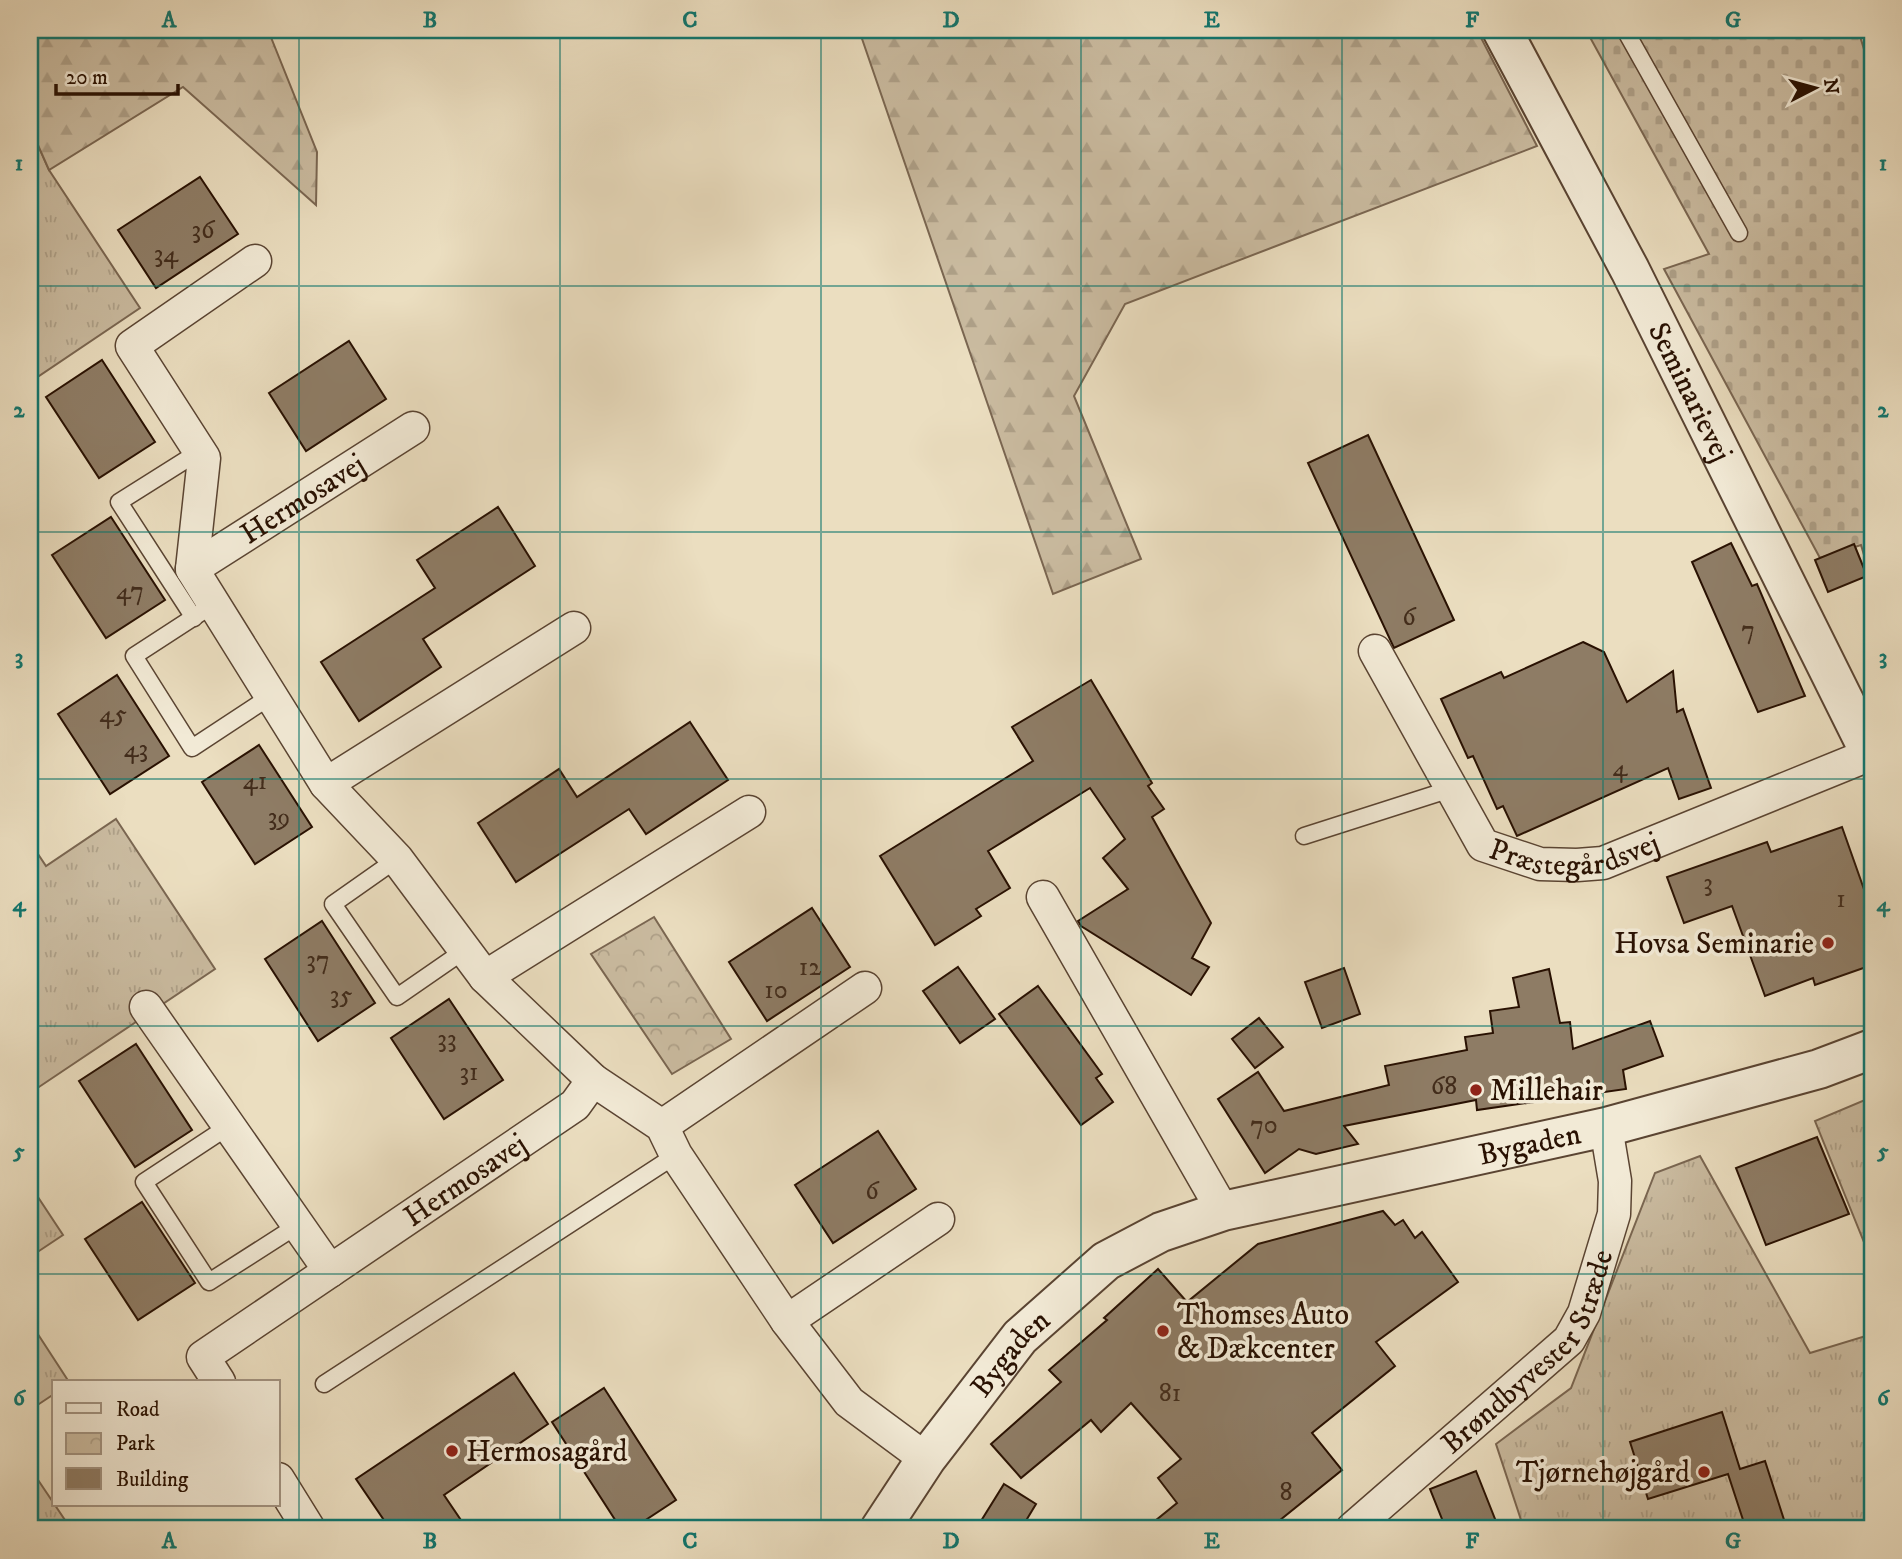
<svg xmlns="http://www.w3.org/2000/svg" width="1902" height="1559" font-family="'IM FELL DW Pica',serif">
	<defs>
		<pattern id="grass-tufts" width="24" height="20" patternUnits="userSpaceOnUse" patternTransform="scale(1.75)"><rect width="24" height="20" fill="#cabba0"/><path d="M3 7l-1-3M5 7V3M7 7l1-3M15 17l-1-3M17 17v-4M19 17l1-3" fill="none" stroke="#aea088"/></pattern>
		<pattern id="forest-firs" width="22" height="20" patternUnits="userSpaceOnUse" patternTransform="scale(1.75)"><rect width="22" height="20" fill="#cabba0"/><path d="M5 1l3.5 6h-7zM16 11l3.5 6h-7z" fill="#aea088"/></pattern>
		<pattern id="cemetery-stones" width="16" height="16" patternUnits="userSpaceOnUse" patternTransform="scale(1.75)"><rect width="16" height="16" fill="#cabba0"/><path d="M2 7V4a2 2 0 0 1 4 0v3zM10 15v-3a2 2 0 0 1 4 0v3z" fill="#aea088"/></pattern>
		<pattern id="park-crowns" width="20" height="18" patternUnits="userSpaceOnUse" patternTransform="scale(1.75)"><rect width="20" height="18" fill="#cabba0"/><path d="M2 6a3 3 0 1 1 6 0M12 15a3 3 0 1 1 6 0" fill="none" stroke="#aea088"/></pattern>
	</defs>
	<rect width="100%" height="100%" fill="#ebdec0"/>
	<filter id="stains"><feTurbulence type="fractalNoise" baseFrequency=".00286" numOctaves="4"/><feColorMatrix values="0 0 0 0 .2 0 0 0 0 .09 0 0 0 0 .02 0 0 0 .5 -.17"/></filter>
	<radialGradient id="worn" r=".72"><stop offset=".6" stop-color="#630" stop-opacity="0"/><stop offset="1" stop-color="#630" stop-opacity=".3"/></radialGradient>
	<g fill="url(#grass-tufts)" stroke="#7a6651" stroke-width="2">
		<path d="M30,127L49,170L140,308L30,382Z"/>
		<path d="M116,819L215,969L30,1093V842L46,866Z"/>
		<path d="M1872,1097V1262L1815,1121Z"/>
		<path d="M1700,1156L1810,1353L1872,1334V1529H1524L1496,1444L1571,1388L1655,1173Z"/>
		<path d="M30,1185L63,1235L30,1257Z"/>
		<path d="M30,1322L69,1382H54V1394L30,1410Z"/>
		<path d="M30,1468L71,1529H30Z"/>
	</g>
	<g fill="url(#forest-firs)" stroke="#7a6651" stroke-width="2">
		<path d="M30,30H268L317,152L316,205L183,87L49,170L30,127Z"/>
		<path d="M859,30H1477L1537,146L1125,304L1074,396L1141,559L1053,594Z"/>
	</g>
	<path fill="url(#cemetery-stones)" stroke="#7a6651" stroke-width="2" d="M1586,30H1858L1872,75V582L1861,545L1820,558L1664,269L1709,254Z"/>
	<path fill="url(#park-crowns)" stroke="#7a6651" stroke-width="2" d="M654,917L731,1039L672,1074L591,954Z"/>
	<g fill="#8e7c65" stroke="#291102" stroke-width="2">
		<path d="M200,177L238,234L156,288L118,230Z"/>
		<path d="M349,341L386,399L306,451L269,393Z"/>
		<path d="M102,360L155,442L99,478L46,397Z"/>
		<path d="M1368,435L1454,620L1394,648L1308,463Z"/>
		<path d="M498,507L535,566L423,639L441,667L359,721L321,662L435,588L417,560Z"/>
		<path d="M111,517L165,600L106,638L52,555Z"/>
		<path d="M1731,543L1752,586L1757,584L1805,696L1758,712L1692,562Z"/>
		<path d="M1854,544L1867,576L1828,592L1815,560Z"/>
		<path d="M1583,642L1604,652L1627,702L1673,671L1677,712L1683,709L1711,788L1679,799L1668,768L1517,836L1503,806L1497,809L1473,756L1468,758L1441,699L1501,672L1504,678Z"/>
		<path d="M117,675L169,756L110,794L58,714Z"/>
		<path d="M1091,680L1152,783L1148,786L1164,809L1152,817L1211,923L1192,958L1209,967L1191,995L1081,926L1078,921L1128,889L1103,858L1125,839L1090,788L988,851L1010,888L976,909L981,916L935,945L880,856L1033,761L1012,727Z"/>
		<path d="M690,722L728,780L646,834L629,809L516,882L478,823L559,769L577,797Z"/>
		<path d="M259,745L312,827L255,864L202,782Z"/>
		<path d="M1842,827L1872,912V965L1815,985L1813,978L1765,996L1732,906L1684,923L1667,877L1767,842L1771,852Z"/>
		<path d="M812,908L850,967L767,1021L729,962Z"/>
		<path d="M322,921L375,1003L318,1041L265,959Z"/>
		<path d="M958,967L995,1019L960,1043L923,991Z"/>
		<path d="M1344,968L1360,1014L1322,1028L1305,982Z"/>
		<path d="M1549,969L1560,1023L1570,1022L1573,1049L1650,1021L1663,1056L1623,1070L1626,1089L1477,1110L1476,1100L1344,1126L1358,1144L1316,1154L1299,1149L1265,1173L1218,1099L1258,1072L1284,1111L1389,1085L1385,1066L1467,1050L1465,1037L1493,1033L1490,1011L1519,1007L1513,978Z"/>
		<path d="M1038,986L1102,1074L1096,1078L1113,1102L1081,1125L999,1014Z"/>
		<path d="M449,999L503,1080L444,1119L391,1038Z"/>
		<path d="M1259,1018L1283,1047L1255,1068L1232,1039Z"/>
		<path d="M136,1044L192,1130L135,1167L79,1081Z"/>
		<path d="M878,1131L916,1189L833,1243L795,1185Z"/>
		<path d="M1817,1137L1849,1214L1766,1245L1736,1168Z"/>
		<path d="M142,1202L195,1283L138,1320L85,1239Z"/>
		<path d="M1383,1211L1395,1225L1403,1220L1415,1238L1422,1232L1458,1282L1376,1342L1395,1366L1312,1433L1342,1470L1269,1529H1145L1177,1503L1158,1478L1181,1459L1131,1403L1101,1432L1091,1420L1021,1478L991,1444L1061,1382L1049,1370L1107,1320L1104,1318L1158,1269L1187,1302L1258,1244Z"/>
		<path d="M514,1373L548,1424L444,1495L467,1529H390L356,1479Z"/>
		<path d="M604,1388L676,1500L632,1529H621L552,1422Z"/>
		<path d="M1722,1412L1740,1469L1765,1461L1787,1529H1746L1728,1474L1648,1499L1630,1442Z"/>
		<path d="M1476,1471L1499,1529H1446L1430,1489Z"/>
		<path d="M1004,1484L1036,1504L1021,1529H976Z"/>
	</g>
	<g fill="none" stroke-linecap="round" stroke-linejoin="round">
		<defs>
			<g id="service">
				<path d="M1625,30L1739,233"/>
				<path d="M214,604L134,656L192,748L271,696"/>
				<path d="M194,618L119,502L200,451"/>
				<path d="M1304,836L1451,789"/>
				<path d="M397,859L333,904L397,997L465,950"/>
				<path d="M229,1126L144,1182L209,1282L298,1225"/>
				<path d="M324,1384L676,1155"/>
			</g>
			<g id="minor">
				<path d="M255,261L132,346L204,458L192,569L326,784L397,859L485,977L593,1080L662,1126L676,1155L787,1321L849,1402L926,1459"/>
				<path id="s1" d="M192,569L413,428"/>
				<path id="s2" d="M1375,651L1483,845L1540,864L1577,865L1603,863L1871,754"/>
				<path d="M326,784L574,628"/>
				<path d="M1043,897L1223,1211"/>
				<path d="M485,977L749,812"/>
				<path d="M146,1007L330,1271"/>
				<path d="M662,1126L865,988"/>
				<path d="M787,1321L938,1219"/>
				<path id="s3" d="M219,1382L203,1357L575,1105L593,1080"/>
				<path d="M278,1479L309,1529"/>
				<path id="s4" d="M1352,1529L1569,1340L1584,1313L1614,1214L1615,1181L1606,1127"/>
			</g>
			<g id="tertiary">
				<path id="s5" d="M1502,30L1630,270L1872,757"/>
				<path id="s6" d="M880,1529L926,1459L1020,1337L1106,1261L1161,1232L1223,1211L1606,1127L1819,1069L1872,1049"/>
			</g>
		</defs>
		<use href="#service" stroke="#5a4432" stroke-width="19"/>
		<use href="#minor" stroke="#5a4432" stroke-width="35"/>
		<use href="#tertiary" stroke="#5a4432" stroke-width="42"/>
		<use href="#service" stroke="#f2ead6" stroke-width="16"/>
		<use href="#minor" stroke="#f2ead6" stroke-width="32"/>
		<use href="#tertiary" stroke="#f2ead6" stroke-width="38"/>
	</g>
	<path fill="none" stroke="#0f766e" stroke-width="2" stroke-opacity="0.55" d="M299,30V1529M560,30V1529M821,30V1529M1081,30V1529M1342,30V1529M1603,30V1529M30,286H1872M30,532H1872M30,779H1872M30,1026H1872M30,1274H1872"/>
	<g fill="#8f2418" stroke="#f2ead6" stroke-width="2.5">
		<circle cx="1828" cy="943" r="7"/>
		<circle cx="1476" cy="1090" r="7"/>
		<circle cx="1163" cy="1331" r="7"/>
		<circle cx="452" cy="1451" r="7"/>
		<circle cx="1704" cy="1472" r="7"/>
	</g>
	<g text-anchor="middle" stroke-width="7" stroke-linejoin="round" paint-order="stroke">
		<g font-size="26" fill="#422c1b">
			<text x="203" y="238">36</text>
			<text x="166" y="262">34</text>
			<text x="130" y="599">47</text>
			<text x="1409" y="625">6</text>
			<text x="1748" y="638">7</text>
			<text x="113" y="722">45</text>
			<text x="136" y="757">43</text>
			<text x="1620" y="776">4</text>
			<text x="255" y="789">41</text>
			<text x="279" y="825">39</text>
			<text x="1708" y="891">3</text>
			<text x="1841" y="907">1</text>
			<text x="318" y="968">37</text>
			<text x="810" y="975">12</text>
			<text x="776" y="998">10</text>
			<text x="341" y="1003">35</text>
			<text x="447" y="1047">33</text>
			<text x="469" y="1080">31</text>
			<text x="1444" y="1094">68</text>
			<text x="1264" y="1133">70</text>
			<text x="872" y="1199">6</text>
			<text x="1170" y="1401">81</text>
			<text x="1286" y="1500">8</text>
		</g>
		<g font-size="30" fill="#291102" stroke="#f2ead6">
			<text dy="10" stroke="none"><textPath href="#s5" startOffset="408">Seminarievej</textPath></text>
			<text dy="10" stroke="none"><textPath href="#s1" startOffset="131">Hermosavej</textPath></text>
			<text dy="10" stroke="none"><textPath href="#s2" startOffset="317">Præstegårdsvej</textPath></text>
			<text dy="10" stroke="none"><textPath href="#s6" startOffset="794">Bygaden</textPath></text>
			<text dy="10" stroke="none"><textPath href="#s3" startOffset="346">Hermosavej</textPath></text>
			<text dy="10" stroke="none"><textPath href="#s4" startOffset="254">Brøndbyvester Stræde</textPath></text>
			<text dy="10" stroke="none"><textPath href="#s6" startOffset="219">Bygaden</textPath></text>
		</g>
		<g font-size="30" fill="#291102" stroke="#f2ead6" text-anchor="start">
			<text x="1814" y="953" text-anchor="end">Hovsa Seminarie</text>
			<text x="1490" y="1100">Millehair</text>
			<text x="1177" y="1324">Thomses Auto<tspan x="1177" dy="34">&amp; Dækcenter</tspan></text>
			<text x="466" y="1461">Hermosagård</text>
			<text x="1690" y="1482" text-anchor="end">Tjørnehøjgård</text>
		</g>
	</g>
	<rect width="1902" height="1559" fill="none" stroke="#ebdec0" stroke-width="77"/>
	<rect x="52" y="1380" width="228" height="126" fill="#f2ead6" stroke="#a29381" stroke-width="2"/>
	<rect x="66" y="1403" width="35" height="10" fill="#f2ead6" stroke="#a29381" stroke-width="2"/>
	<text x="116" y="1416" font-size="21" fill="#291102">Road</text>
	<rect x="66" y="1433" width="35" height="21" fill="url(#park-crowns)" stroke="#a29381" stroke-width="2"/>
	<text x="116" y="1450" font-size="21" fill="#291102">Park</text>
	<rect x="66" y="1468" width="35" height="21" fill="#8e7c65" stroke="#a29381" stroke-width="2"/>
	<text x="116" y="1486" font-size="21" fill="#291102">Building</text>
	<g transform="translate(1815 88) rotate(84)" stroke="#f2ead6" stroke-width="5" paint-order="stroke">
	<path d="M0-5L12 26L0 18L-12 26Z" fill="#291102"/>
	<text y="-10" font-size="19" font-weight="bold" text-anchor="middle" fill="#291102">N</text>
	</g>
	<path d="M56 84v10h122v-10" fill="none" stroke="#291102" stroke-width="3.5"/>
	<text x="66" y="84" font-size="21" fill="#291102" stroke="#f2ead6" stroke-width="5" paint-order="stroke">20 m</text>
	<rect x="38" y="38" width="1826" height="1482" fill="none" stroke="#0f766e" stroke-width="2.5"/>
	<g font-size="23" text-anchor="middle" font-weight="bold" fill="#0f766e">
		<text x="169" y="27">A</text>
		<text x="430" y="27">B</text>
		<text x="690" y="27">C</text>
		<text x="951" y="27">D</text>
		<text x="1212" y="27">E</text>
		<text x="1472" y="27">F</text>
		<text x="1733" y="27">G</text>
		<text x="19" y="170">1</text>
		<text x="1883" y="170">1</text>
		<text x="19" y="417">2</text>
		<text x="1883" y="417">2</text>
		<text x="19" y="664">3</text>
		<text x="1883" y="664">3</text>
		<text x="19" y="911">4</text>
		<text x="1883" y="911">4</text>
		<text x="19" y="1158">5</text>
		<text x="1883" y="1158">5</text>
		<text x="19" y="1405">6</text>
		<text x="1883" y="1405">6</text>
		<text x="169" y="1548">A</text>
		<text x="430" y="1548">B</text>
		<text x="690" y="1548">C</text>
		<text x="951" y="1548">D</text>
		<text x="1212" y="1548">E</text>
		<text x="1472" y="1548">F</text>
		<text x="1733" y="1548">G</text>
	</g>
	<rect width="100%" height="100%" filter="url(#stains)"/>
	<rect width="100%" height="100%" fill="url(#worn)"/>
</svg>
